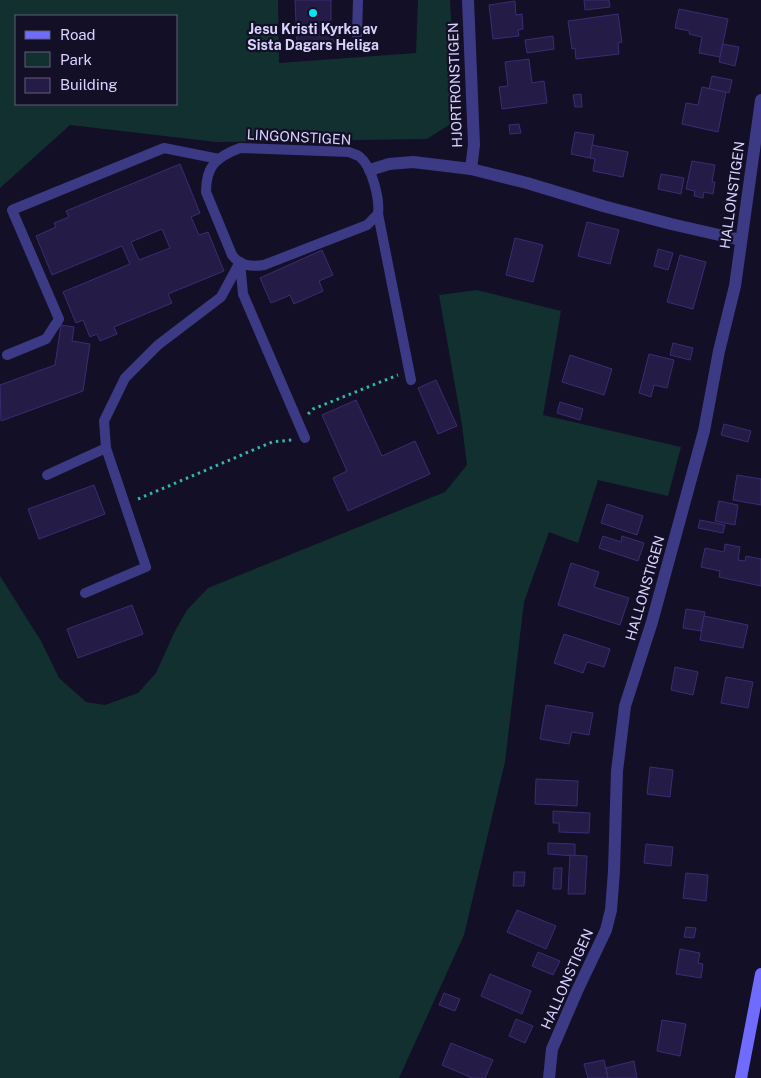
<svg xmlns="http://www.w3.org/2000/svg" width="761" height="1078" font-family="'Public Sans',sans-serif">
	<rect width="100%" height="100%" fill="#130f26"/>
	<g fill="#12302f" fill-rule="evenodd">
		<path d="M0,0H278L279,63L416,53L418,0H450L457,120L427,139L216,142L70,125L0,188ZM176,16V104H16V16Z"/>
		<path d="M477,290L561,311L543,415L681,447L668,496L598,480L578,543L549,532L524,602L505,762L464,935L399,1078H0V576L41,641L59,678L86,702L105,705L138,693L156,673L174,633L187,610L208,588L445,492L467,465L462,425L439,295Z"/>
	</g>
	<g fill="#241b47" stroke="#3b2d73" fill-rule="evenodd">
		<path d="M295,0H331V26H338L339,42L297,43Z"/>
		<path d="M584,0H609L610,7L585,10Z"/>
		<path d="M515,1L516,15L522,14L523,29L518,30L519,36L493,39L489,5Z"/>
		<path d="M679,9L728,19L720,57L699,53L702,37L689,34L690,31L675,28Z"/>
		<path d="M618,14L622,42L618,43L619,54L576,59L575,48L572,49L568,21Z"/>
		<path d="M553,36L554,49L527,53L525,40Z"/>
		<path d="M723,44L739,47L735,66L719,62Z"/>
		<path d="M529,59L532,83L544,81L547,103L502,109L499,87L508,86L505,62Z"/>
		<path d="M712,76L732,80L729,93L709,89Z"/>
		<path d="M702,87L726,92L718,132L682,124L686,103L698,105Z"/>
		<path d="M581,94L582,107H575L573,95Z"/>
		<path d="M519,124L521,133L510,134L509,125Z"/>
		<path d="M575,132L594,135L590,158L571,154Z"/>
		<path d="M592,145L628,152L623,177L593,171L595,159L590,158Z"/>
		<path d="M692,161L715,165L712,182H715L713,194L704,192L703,198L694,196L695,191L686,189Z"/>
		<path d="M180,164L200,213L191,217L199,235L208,232L224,271L168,294L172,303L114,327L117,334L100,341L97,334L90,337L83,320L76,323L63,292L130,264L122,246L52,275L36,236L56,227L54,223L69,217L66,211ZM162,229L170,248L139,260L131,242Z"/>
		<path d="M661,174L684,178L681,194L658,189Z"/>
		<path d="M587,222L619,230L610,264L578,256Z"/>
		<path d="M515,238L543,245L533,282L506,275Z"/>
		<path d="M658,249L673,253L668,270L654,266Z"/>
		<path d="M322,250L333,275L319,281L323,291L294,304L290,295L271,303L260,278Z"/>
		<path d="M680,255L706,262L693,309L667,302Z"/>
		<path d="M61,325L74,327L72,341L90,344L83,391L1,421L0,385L55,365Z"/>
		<path d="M673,343L693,348L690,360L670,355Z"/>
		<path d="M649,354L674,360L667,388L654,385L651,397L639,393Z"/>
		<path d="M570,355L612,369L604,395L562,382Z"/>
		<path d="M436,380L457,426L438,434L418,388Z"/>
		<path d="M356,400L382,456L415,441L430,474L348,511L333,478L347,471L322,415Z"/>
		<path d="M560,402L583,409L580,420L557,413Z"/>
		<path d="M724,424L751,431L748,442L721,435Z"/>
		<path d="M737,475L761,479V505L733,500Z"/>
		<path d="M94,485L105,514L39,539L28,509Z"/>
		<path d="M719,501L738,505L735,525L715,521Z"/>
		<path d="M607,504L643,516L637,535L601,523Z"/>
		<path d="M700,520L725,525L723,533L698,528Z"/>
		<path d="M603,536L621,542L622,536L644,543L638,561L599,548Z"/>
		<path d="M725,544L740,547L738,560L745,561L746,556L761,559V586L719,577L720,571L701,567L705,548L724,552Z"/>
		<path d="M571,563L599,572L594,587L629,598L620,625L558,605Z"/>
		<path d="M132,605L143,634L78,658L67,629Z"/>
		<path d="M686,609L705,612L701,631L683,628Z"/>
		<path d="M704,616L748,625L743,648L700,640Z"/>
		<path d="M564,634L610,649L604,667L587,662L583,673L554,663Z"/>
		<path d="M675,667L698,672L693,695L671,690Z"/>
		<path d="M726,677L753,682L748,708L721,703Z"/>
		<path d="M546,705L593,713L589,735L572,732L569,744L540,739Z"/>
		<path d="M650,767L673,770L670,797L647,794Z"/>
		<path d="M536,779L578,781L577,806L535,804Z"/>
		<path d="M553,811L590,813L589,833L559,832V823H553Z"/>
		<path d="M548,843L575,844V856L548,854Z"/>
		<path d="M646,844L673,847L671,866L644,863Z"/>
		<path d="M570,855L587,856L585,894H568Z"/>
		<path d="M554,868H562L561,889H553Z"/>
		<path d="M514,872H525L524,886H513Z"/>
		<path d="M686,873L708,875L706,901L683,898Z"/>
		<path d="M517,910L556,926L546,949L507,932Z"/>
		<path d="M686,927L696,928L694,938L684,937Z"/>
		<path d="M680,949L700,953L698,963L703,964L701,978L676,974Z"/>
		<path d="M538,952L560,961L553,975L532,966Z"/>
		<path d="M490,974L531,991L522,1014L481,996Z"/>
		<path d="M444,993L460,999L455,1011L439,1005Z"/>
		<path d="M516,1019L533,1026L525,1043L509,1036Z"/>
		<path d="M662,1020L686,1024L680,1056L657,1051Z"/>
		<path d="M451,1043L493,1060L485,1078H472L442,1065Z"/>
		<path d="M604,1060L608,1078H588L584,1064Z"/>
		<path d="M634,1061L637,1078H608L606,1068Z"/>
	</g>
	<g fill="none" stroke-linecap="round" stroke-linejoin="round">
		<g stroke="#2fb8b0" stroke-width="3" stroke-dasharray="2.5 4" stroke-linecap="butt">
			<path d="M308,414L313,409L398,375"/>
			<path d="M138,499L272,442L292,440"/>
		</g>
		<g stroke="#3d3a85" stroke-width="10">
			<path d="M357,35L358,0"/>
			<path d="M378,214L367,225L264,265C251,267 240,266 232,255L206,192C206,166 216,157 240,148L349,152C353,154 358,155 360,157C372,167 380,199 378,214L411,380"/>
			<path d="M240,262L243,294L305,438"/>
			<path d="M7,355L46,339L59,319L12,210L164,148L219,159"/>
			<path d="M47,475L106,448"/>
			<path d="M85,593L146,567L106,448L104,421L125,378L158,345L221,297L240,262"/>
		</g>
		<g stroke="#3d3a85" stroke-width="12">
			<path d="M468,0L474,145L471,169"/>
			<path d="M370,170L389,164L413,162L471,169L527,183L603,206L671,224L741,240"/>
			<path d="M549,1078L552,1049L577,991L606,930L611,910L614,871L617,771L625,706L652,622L704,431L719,351L735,286L761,100"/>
		</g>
		<path stroke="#6f6bff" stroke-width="12" d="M741,1078L761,974"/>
	</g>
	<circle fill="#00e5ff" stroke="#130f26" stroke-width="2" cx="313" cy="13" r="5"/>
	<g text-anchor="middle" stroke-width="4.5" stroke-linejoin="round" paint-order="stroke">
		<g font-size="14" font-weight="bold" fill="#d9d4ff" stroke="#130f26">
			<text x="313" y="34">Jesu Kristi Kyrka av<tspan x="313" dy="16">Sista Dagars Heliga</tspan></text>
		</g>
		<g font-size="14" fill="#d9d4ff" stroke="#130f26">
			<text transform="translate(455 85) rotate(-92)" y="5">HJORTRONSTIGEN</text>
			<text transform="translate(299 137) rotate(3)" y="5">LINGONSTIGEN</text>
			<text transform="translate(732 195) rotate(-82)" y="5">HALLONSTIGEN</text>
			<text transform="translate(645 588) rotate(-74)" y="5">HALLONSTIGEN</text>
			<text transform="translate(567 979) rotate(-66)" y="5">HALLONSTIGEN</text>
		</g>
	</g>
	<rect x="15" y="15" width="162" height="90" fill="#130f26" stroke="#625e7d"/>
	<rect x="25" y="31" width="25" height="8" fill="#6f6bff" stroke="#625e7d"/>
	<text x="60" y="40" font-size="15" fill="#d9d4ff">Road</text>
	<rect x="25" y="52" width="25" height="15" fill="#12302f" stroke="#625e7d"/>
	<text x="60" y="65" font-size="15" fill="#d9d4ff">Park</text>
	<rect x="25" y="78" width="25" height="15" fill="#241b47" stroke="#625e7d"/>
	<text x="60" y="90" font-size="15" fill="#d9d4ff">Building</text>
</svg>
